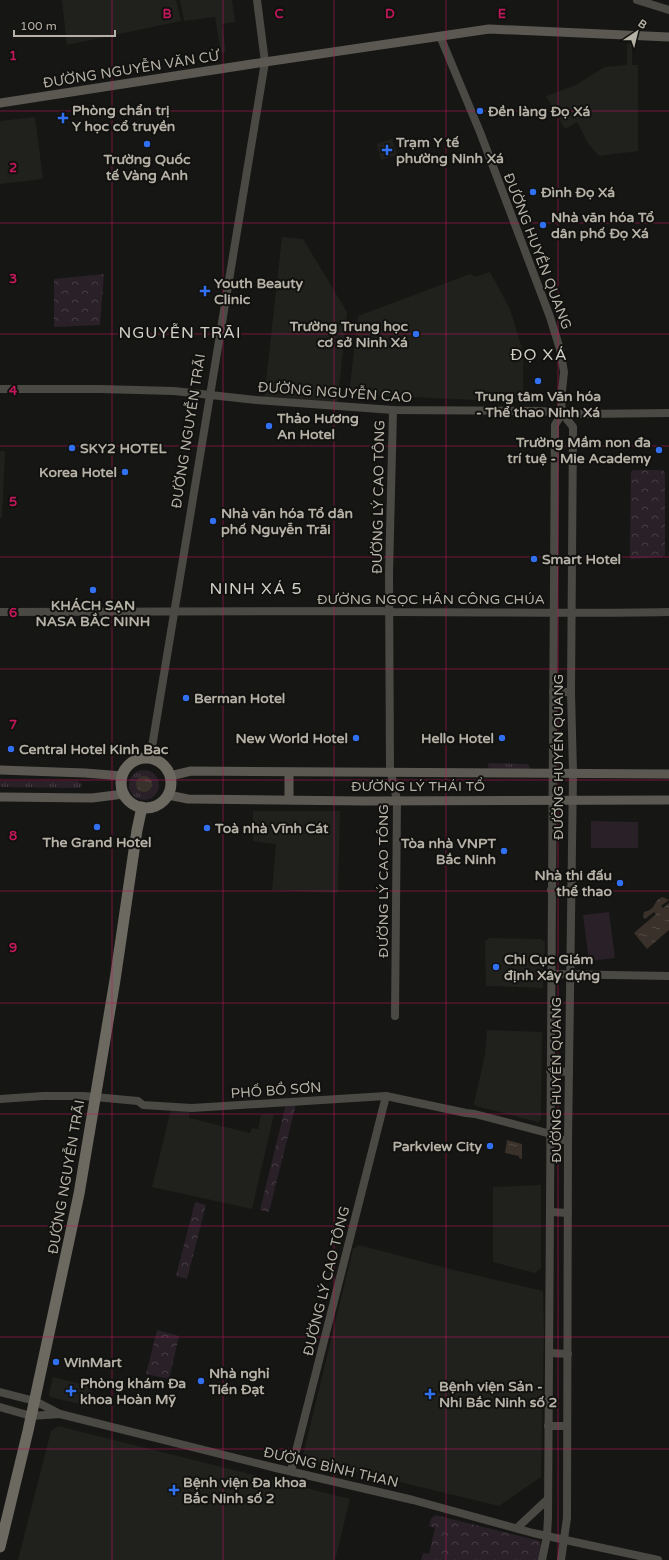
<svg xmlns="http://www.w3.org/2000/svg" width="669" height="1560" font-family="'Varela Round',sans-serif">
	<defs>
		<pattern id="grass-tufts" width="24" height="20" patternUnits="userSpaceOnUse"><rect width="24" height="20" fill="#292028"/><path d="M3 7l-1-3M5 7V3M7 7l1-3M15 17l-1-3M17 17v-4M19 17l1-3" fill="none" stroke="#463e44"/></pattern>
		<pattern id="park-crowns" width="20" height="18" patternUnits="userSpaceOnUse"><rect width="20" height="18" fill="#292028"/><path d="M2 6a3 3 0 1 1 6 0M12 15a3 3 0 1 1 6 0" fill="none" stroke="#463e44"/></pattern>
		<pattern id="water-ripples" width="26" height="14" patternUnits="userSpaceOnUse"><rect width="26" height="14" fill="#39312a"/><path d="M2 4q2-2 4 0t4 0M15 11q2-2 4 0t4 0" fill="none" stroke="#534c46"/></pattern>
	</defs>
	<rect width="100%" height="100%" fill="#161614"/>
	<g fill="#20201d">
		<path d="M62,0H176L181,21L67,45Z"/>
		<path d="M180,0H232L235,22L222,24L226,52L221,53L215,17L184,21Z"/>
		<path d="M627,44H632V65H638V151L599,156L588,143L577,122L565,129L546,96L576,85L605,67L627,65Z"/>
		<path d="M35,117L43,179L0,184V121Z"/>
		<path d="M392,139L397,155L381,160L377,144Z"/>
		<path d="M282,237L303,239L347,312L337,407L264,400Z"/>
		<path d="M490,272L510,309L523,352V401L475,400L349,394L358,316L470,274L476,277Z"/>
		<path d="M0,451H5L2,518H0Z"/>
		<path d="M253,811H340L338,893L272,890L276,844L253,841Z"/>
		<path d="M489,938L541,939L545,942L543,988L486,986L485,941Z"/>
		<path d="M487,1030L542,1032L541,1119L538,1122L476,1106L474,1104L485,1054Z"/>
		<path d="M171,1109L189,1112V1118L250,1133L252,1128L258,1129L261,1115L274,1114L252,1209L152,1187Z"/>
		<path d="M541,1185V1268L535,1273L493,1262V1187Z"/>
		<path d="M359,1245L454,1270L543,1291L544,1333L541,1477L499,1506L305,1459L303,1455L353,1249Z"/>
		<path d="M53,1377L93,1387L88,1406L50,1397L49,1394Z"/>
		<path d="M58,1426L350,1499L335,1560H18L51,1431Z"/>
	</g>
	<g fill="url(#grass-tufts)">
		<path d="M489,763L524,764H528L530,767L529,769H489L488,765Z"/>
		<circle cx="144" cy="785" r="15"/>
		<path d="M0,781H77L81,783L82,785L80,788L0,787Z"/>
	</g>
	<g fill="url(#park-crowns)">
		<path d="M104,274L100,325L54,327V279Z"/>
		<path d="M633,470H663L665,473V555L662,557L631,559L630,557L631,472Z"/>
		<path d="M286,1104H296L269,1212L260,1210Z"/>
		<path d="M195,1202L206,1205L187,1279L176,1276Z"/>
		<path d="M157,1330L179,1336L169,1379L146,1374Z"/>
		<path d="M435,1515L540,1541L541,1548L539,1560H421L423,1553L429,1554L435,1528L429,1526L431,1519Z"/>
	</g>
	<g fill="#292028">
		<path d="M591,821L638,822V848H591Z"/>
		<path d="M609,912L615,958L589,961L583,915Z"/>
	</g>
	<g fill="url(#water-ripples)">
		<circle cx="144" cy="784" r="8"/>
		<path d="M663,897L669,900L661,906L663,908L669,903V930L647,949L634,933L656,914L654,912L645,919L643,917L644,912C658,909 652,900 663,897Z"/>
		<path d="M507,1140L522,1144V1159L519,1158V1156L505,1153Z"/>
	</g>
	<g fill="none" stroke-linecap="round" stroke-linejoin="round">
		<g stroke="#4b4943" stroke-width="8">
			<path d="M637,0L669,10"/>
			<path d="M440,36L480,132L550,317L560,349L564,372L561,400L562,413L555,425L548,1517L547,1536L542,1560"/>
			<path d="M0,389H100L174,391L256,400L393,410L539,411L583,414L669,413"/>
			<path d="M393,410L389,574L390,769L397,800L395,1016"/>
			<path d="M0,612L381,611L394,612C486,612 577,614 669,612"/>
			<path d="M553,692H571"/>
			<path d="M150,759L265,62L257,0"/>
			<path d="M551,890H571"/>
			<path d="M551,974L669,976"/>
			<path d="M550,1071L569,1072"/>
			<path d="M0,1099L43,1096H84L138,1101L143,1105L192,1108L386,1096L466,1113L475,1114L551,1134"/>
			<path d="M551,1140H568"/>
			<path d="M551,1212L568,1213"/>
			<path d="M550,1353L568,1354"/>
			<path d="M0,1392L35,1401L60,1414L276,1468L413,1500L533,1533L658,1560"/>
			<path d="M0,1407L31,1416L60,1414"/>
			<path d="M548,1426H567"/>
			<path d="M291,1471L386,1096"/>
			<path d="M517,1528L548,1499"/>
			<path d="M561,1560L567,1518L568,1140L573,773L571,692L573,427L562,413"/>
		</g>
		<g stroke="#5a5851" stroke-width="9">
			<path d="M0,103L265,62L489,29L669,37"/>
			<path d="M0,770L85,773L123,776"/>
			<path d="M170,776L191,771L669,774"/>
			<path d="M168,795L188,799L363,801L669,800"/>
			<path d="M0,797L92,798L124,794"/>
			<path d="M289,799V773"/>
		</g>
		<g stroke="#6c6961" stroke-width="11">
			<circle cx="146" cy="783" r="25"/>
			<path d="M0,1547L28,1431L79,1194L115,980L137,830L142,807"/>
		</g>
	</g>
	<path fill="none" stroke="#c2185b" stroke-width="1" stroke-opacity="0.55" d="M112,0V1560M223,0V1560M334,0V1560M446,0V1560M558,0V1560M0,111H669M0,223H669M0,334H669M0,446H669M0,557H669M0,669H669M0,780H669M0,891H669M0,1003H669M0,1114H669M0,1226H669M0,1337H669M0,1449H669"/>
	<g fill="#3170f1" stroke="#11110f" stroke-width="1.5">
		<circle cx="480" cy="111" r="4"/>
		<path d="M61 112h4v4h4v4h-4v4h-4v-4h-4v-4h4z"/>
		<circle cx="147" cy="144" r="4"/>
		<path d="M385 144h4v4h4v4h-4v4h-4v-4h-4v-4h4z"/>
		<circle cx="533" cy="192" r="4"/>
		<circle cx="543" cy="225" r="4"/>
		<path d="M203 285h4v4h4v4h-4v4h-4v-4h-4v-4h4z"/>
		<circle cx="416" cy="334" r="4"/>
		<circle cx="538" cy="381" r="4"/>
		<circle cx="269" cy="426" r="4"/>
		<circle cx="72" cy="448" r="4"/>
		<circle cx="659" cy="450" r="4"/>
		<circle cx="125" cy="472" r="4"/>
		<circle cx="213" cy="521" r="4"/>
		<circle cx="534" cy="559" r="4"/>
		<circle cx="93" cy="590" r="4"/>
		<circle cx="186" cy="698" r="4"/>
		<circle cx="356" cy="738" r="4"/>
		<circle cx="502" cy="738" r="4"/>
		<circle cx="11" cy="749" r="4"/>
		<circle cx="97" cy="827" r="4"/>
		<circle cx="207" cy="828" r="4"/>
		<circle cx="504" cy="851" r="4"/>
		<circle cx="620" cy="883" r="4"/>
		<circle cx="496" cy="967" r="4"/>
		<circle cx="490" cy="1146" r="4"/>
		<circle cx="56" cy="1362" r="4"/>
		<circle cx="201" cy="1381" r="4"/>
		<path d="M69 1385h4v4h4v4h-4v4h-4v-4h-4v-4h4z"/>
		<path d="M428 1388h4v4h4v4h-4v4h-4v-4h-4v-4h4z"/>
		<path d="M172 1484h4v4h4v4h-4v4h-4v-4h-4v-4h4z"/>
	</g>
	<g text-anchor="middle" stroke-width="4" stroke-linejoin="round" paint-order="stroke">
		<g font-size="14" fill="#b6b1a6" stroke="#11110f">
			<text transform="translate(131 69) rotate(-9)" y="5">ĐƯỜNG NGUYỄN VĂN CỪ</text>
			<text transform="translate(538 251) rotate(69)" y="5">ĐƯỜNG HUYỀN QUANG</text>
			<text transform="translate(335 392) rotate(4)" y="5">ĐƯỜNG NGUYỄN CAO</text>
			<text transform="translate(188 431) rotate(-81)" y="5">ĐƯỜNG NGUYỄN TRÃI</text>
			<text transform="translate(378 497) rotate(-89)" y="5">ĐƯỜNG LÝ CAO TÔNG</text>
			<text x="431" y="604">ĐƯỜNG NGỌC HÂN CÔNG CHÚA</text>
			<text transform="translate(558 757) rotate(-90)" y="5">ĐƯỜNG HUYỀN QUANG</text>
			<text x="418" y="791">ĐƯỜNG LÝ THÁI TỔ</text>
			<text transform="translate(383 881) rotate(-90)" y="5">ĐƯỜNG LÝ CAO TÔNG</text>
			<text transform="translate(556 1080) rotate(-90)" y="5">ĐƯỜNG HUYỀN QUANG</text>
			<text transform="translate(276 1090) rotate(-4)" y="5">PHỐ BỒ SƠN</text>
			<text transform="translate(66 1177) rotate(-80)" y="5">ĐƯỜNG NGUYỄN TRÃI</text>
			<text transform="translate(326 1281) rotate(-76)" y="5">ĐƯỜNG LÝ CAO TÔNG</text>
			<text transform="translate(331 1467) rotate(13)" y="5">ĐƯỜNG BÌNH THAN</text>
		</g>
		<g font-size="14" font-weight="bold" fill="#b6b1a6" stroke="#11110f" text-anchor="start">
			<text x="72" y="115">Phòng chẩn trị<tspan x="72" dy="16">Y học cổ truyền</tspan></text>
			<text x="488" y="116">Đền làng Đọ Xá</text>
			<text x="396" y="147">Trạm Y tế<tspan x="396" dy="16">phường Ninh Xá</tspan></text>
			<text x="147" y="164" text-anchor="middle">Trường Quốc<tspan x="147" dy="16">tế Vàng Anh</tspan></text>
			<text x="541" y="197">Đình Đọ Xá</text>
			<text x="551" y="222">Nhà văn hóa Tổ<tspan x="551" dy="16">dân phố Đọ Xá</tspan></text>
			<text x="214" y="288">Youth Beauty<tspan x="214" dy="16">Clinic</tspan></text>
			<text x="408" y="331" text-anchor="end">Trường Trung học<tspan x="408" dy="16">cơ sở Ninh Xá</tspan></text>
			<text x="538" y="401" text-anchor="middle">Trung tâm Văn hóa<tspan x="538" dy="16">- Thể thao Ninh Xá</tspan></text>
			<text x="277" y="423">Thảo Hương<tspan x="277" dy="16">An Hotel</tspan></text>
			<text x="651" y="447" text-anchor="end">Trường Mầm non đa<tspan x="651" dy="16">trí tuệ - Mie Academy</tspan></text>
			<text x="80" y="453">SKY2 HOTEL</text>
			<text x="117" y="477" text-anchor="end">Korea Hotel</text>
			<text x="221" y="518">Nhà văn hóa Tổ dân<tspan x="221" dy="16">phố Nguyễn Trãi</tspan></text>
			<text x="542" y="564">Smart Hotel</text>
			<text x="93" y="610" text-anchor="middle">KHÁCH SẠN<tspan x="93" dy="16">NASA BẮC NINH</tspan></text>
			<text x="194" y="703">Berman Hotel</text>
			<text x="348" y="743" text-anchor="end">New World Hotel</text>
			<text x="494" y="743" text-anchor="end">Hello Hotel</text>
			<text x="19" y="754">Central Hotel Kinh Bac</text>
			<text x="215" y="833">Toà nhà Vĩnh Cát</text>
			<text x="97" y="847" text-anchor="middle">The Grand Hotel</text>
			<text x="496" y="848" text-anchor="end">Tòa nhà VNPT<tspan x="496" dy="16">Bắc Ninh</tspan></text>
			<text x="612" y="880" text-anchor="end">Nhà thi đấu<tspan x="612" dy="16">thể thao</tspan></text>
			<text x="504" y="964">Chi Cục Giám<tspan x="504" dy="16">định Xây dựng</tspan></text>
			<text x="482" y="1151" text-anchor="end">Parkview City</text>
			<text x="64" y="1367">WinMart</text>
			<text x="209" y="1378">Nhà nghỉ<tspan x="209" dy="16">Tiến Đạt</tspan></text>
			<text x="80" y="1388">Phòng khám Đa<tspan x="80" dy="16">khoa Hoàn Mỹ</tspan></text>
			<text x="439" y="1391">Bệnh viện Sản -<tspan x="439" dy="16">Nhi Bắc Ninh số 2</tspan></text>
			<text x="183" y="1487">Bệnh viện Đa khoa<tspan x="183" dy="16">Bắc Ninh số 2</tspan></text>
		</g>
		<g font-size="16" letter-spacing="1" fill="#d2cfc7" stroke="#11110f">
			<text x="180" y="338">NGUYỄN TRÃI</text>
			<text x="539" y="360">ĐỌ XÁ</text>
			<text x="256" y="594">NINH XÁ 5</text>
		</g>
	</g>
	<g font-size="13" text-anchor="middle" font-weight="bold" fill="#c2185b" stroke="#11110f" stroke-width="4" stroke-linejoin="round" paint-order="stroke">
		<text x="167" y="18">B</text>
		<text x="279" y="18">C</text>
		<text x="390" y="18">D</text>
		<text x="502" y="18">E</text>
		<text x="13" y="60">1</text>
		<text x="13" y="172">2</text>
		<text x="13" y="283">3</text>
		<text x="13" y="395">4</text>
		<text x="13" y="506">5</text>
		<text x="13" y="617">6</text>
		<text x="13" y="729">7</text>
		<text x="13" y="840">8</text>
		<text x="13" y="952">9</text>
	</g>
	<g transform="translate(637 32) rotate(35)" stroke="#11110f" stroke-width="3" paint-order="stroke">
	<path d="M0-3L7 15L0 10L-7 15Z" fill="#b6b1a6"/>
	<text y="-6" font-size="11" font-weight="bold" text-anchor="middle" fill="#b6b1a6">B</text>
	</g>
	<path d="M14 30v6h101v-6" fill="none" stroke="#b6b1a6" stroke-width="2"/>
	<text x="20" y="30" font-size="12" fill="#b6b1a6" stroke="#11110f" stroke-width="3" paint-order="stroke">100 m</text>
</svg>
